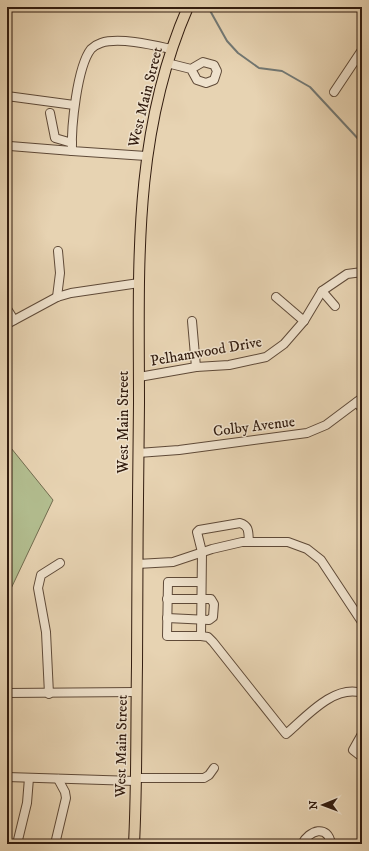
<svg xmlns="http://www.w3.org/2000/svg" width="369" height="851" font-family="'IM FELL DW Pica',serif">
	<rect width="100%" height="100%" fill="#e7d3b2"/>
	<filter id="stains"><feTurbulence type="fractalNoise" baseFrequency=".005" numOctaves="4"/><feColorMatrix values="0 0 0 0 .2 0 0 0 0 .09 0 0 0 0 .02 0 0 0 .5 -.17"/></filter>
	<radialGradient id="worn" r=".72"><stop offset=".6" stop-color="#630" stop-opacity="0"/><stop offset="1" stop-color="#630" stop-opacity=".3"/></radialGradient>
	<path fill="#b2bd8f" stroke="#726c4f" d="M7,443L53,500L7,597Z"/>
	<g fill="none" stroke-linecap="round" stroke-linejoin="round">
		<path stroke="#727874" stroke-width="2" d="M208,7L227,41L238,53L259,68L282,71L310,87L362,143"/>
		<defs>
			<g id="minor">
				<path d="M167,63L191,69L197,80L206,83L214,80L217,71L214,65L203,62L191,69"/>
				<path d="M334,92L362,50"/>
				<path d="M7,96L74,105"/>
				<path d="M50,113L55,138L72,143"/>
				<path d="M10,146L72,151"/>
				<path d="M146,156L72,151C71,127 77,67 91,49C93,47 98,44 101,43C119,37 153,45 171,49"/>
				<path d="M322,291L335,306"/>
				<path d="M57,297L60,273L58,251"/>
				<path d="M276,297L304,321"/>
				<path d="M7,309L14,320"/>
				<path d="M192,321L196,367"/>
				<path d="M7,324L57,297L71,293L139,283"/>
				<path d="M139,377L196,367L229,365L266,357L284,344L304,321L322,291L347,274L362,272"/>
				<path d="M357,402L362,409"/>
				<path d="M138,453L179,450L307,433L326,425L362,398"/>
				<path d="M249,542C248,533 250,526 240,523L199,530L197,532L202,552L201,636L208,637L213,642L286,734C306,717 334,684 362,693"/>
				<path d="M137,564L173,562L212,549L242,542H288L307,549L321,560L362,622"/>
				<path d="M167,618L209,620L213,617L214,604L211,599H167"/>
				<path d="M201,636H167L168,582H201"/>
				<path d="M7,693L136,692"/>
				<path d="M49,694L46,632L38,588L41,575L60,563"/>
				<path d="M362,734L353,750L362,757"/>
				<path d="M7,777L135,781"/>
				<path d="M135,778H204L209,775L214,768"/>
				<path d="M17,844L27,803L29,778"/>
				<path d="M55,844L66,798L65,792L58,779"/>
				<path d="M302,844C309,830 328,824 331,844"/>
			</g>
			<path id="major" d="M134,844C137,785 136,725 137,666C137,578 138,491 139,403C139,267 132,135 188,7"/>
		</defs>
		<use href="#minor" stroke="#5f4a38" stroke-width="10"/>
		<use href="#major" stroke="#321c0f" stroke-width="12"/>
		<use href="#minor" stroke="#efe2cd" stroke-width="8"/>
		<use href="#major" stroke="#e7d3b2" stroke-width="10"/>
	</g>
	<g text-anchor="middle" stroke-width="3" stroke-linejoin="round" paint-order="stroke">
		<g font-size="15" fill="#321c0f" stroke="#efe2cd">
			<text transform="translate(145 97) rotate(-76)" y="5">West Main Street</text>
			<text transform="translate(206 351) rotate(-10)" y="5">Pelhamwood Drive</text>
			<text transform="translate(123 422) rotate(-90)" y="5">West Main Street</text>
			<text transform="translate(254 426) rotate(-7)" y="5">Colby Avenue</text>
			<text transform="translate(121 746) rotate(-89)" y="5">West Main Street</text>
		</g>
	</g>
	<rect width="369" height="851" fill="none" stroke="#e7d3b2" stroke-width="24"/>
	<rect x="8" y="8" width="353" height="835" fill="none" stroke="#321c0f" stroke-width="2"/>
	<rect x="12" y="12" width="345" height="827" fill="none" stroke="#321c0f"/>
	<g transform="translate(323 805) rotate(269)" stroke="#efe2cd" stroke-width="3" paint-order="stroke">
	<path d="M0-3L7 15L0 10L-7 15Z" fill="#321c0f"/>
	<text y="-6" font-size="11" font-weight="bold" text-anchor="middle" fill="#321c0f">N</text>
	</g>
	<rect width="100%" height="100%" filter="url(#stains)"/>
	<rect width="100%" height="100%" fill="url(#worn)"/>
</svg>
